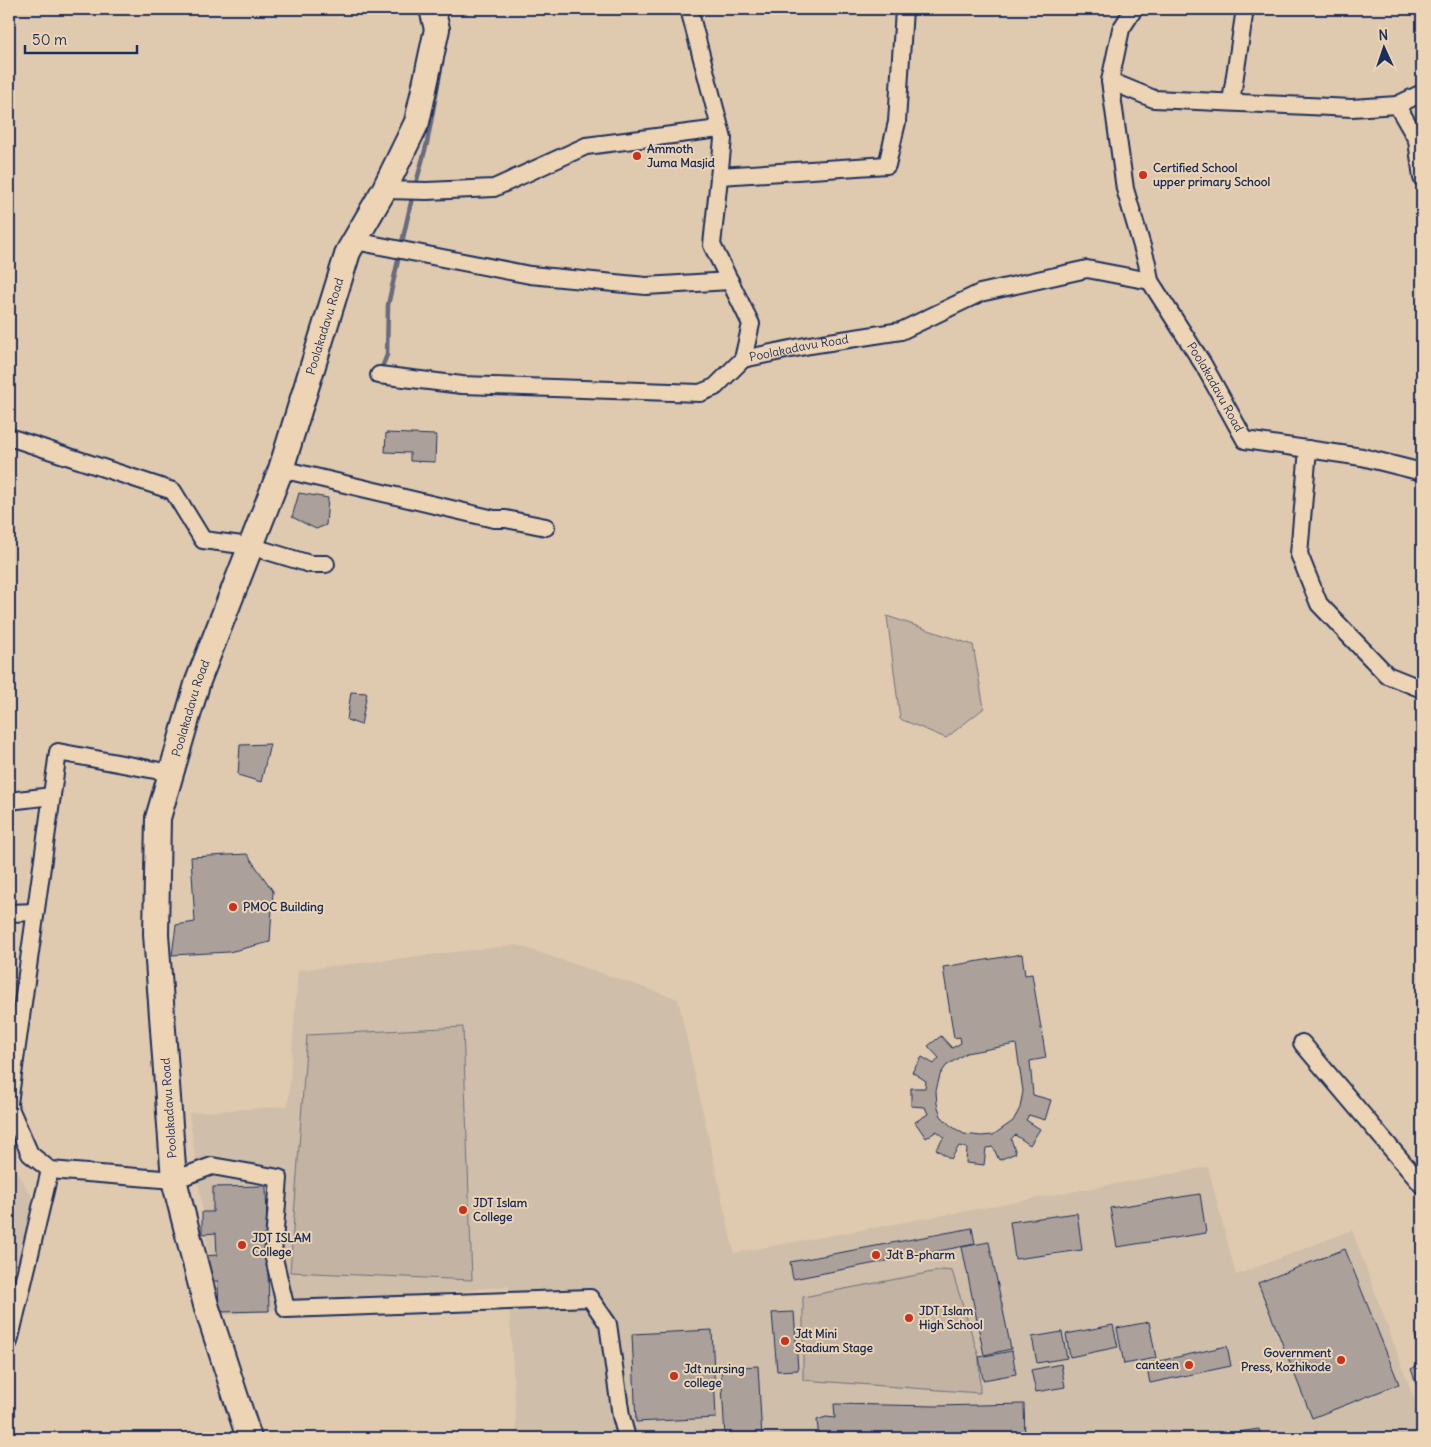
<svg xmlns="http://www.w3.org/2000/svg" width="1431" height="1447" font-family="Delius,sans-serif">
	<rect width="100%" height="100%" fill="#dfcaaf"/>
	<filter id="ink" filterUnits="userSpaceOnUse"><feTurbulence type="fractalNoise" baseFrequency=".02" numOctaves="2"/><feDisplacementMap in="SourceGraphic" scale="10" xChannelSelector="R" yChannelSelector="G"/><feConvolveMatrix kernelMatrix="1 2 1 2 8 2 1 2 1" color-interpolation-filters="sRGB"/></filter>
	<g filter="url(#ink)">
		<g fill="#cfbea9">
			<path d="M517,945L678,999L734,1253L1208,1167L1236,1275L1352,1230L1422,1420V1438H517L508,1286L217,1316L189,1113L288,1106L298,970Z"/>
			<path d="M9,1160L33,1198L9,1299Z"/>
		</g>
		<g fill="#c2b3a3" stroke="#6e7180">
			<path d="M887,616L973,645L984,708L946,738L900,719Z"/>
			<path d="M463,1027L472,1280L290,1272L307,1035Z"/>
			<path d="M943,1270L952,1271L979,1357L980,1393L803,1380V1297Z"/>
		</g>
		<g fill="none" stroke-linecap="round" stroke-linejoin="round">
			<g stroke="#676a7d" stroke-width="4.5">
				<path d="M415,187L427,143L445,46"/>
				<path d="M380,372L387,355L388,305L412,198"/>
			</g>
		</g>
		<g fill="#aba19a" stroke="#1b2f5e" fill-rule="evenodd">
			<path d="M386,433L436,435L435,462L410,461V453L385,452Z"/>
			<path d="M299,493L328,498L326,525L316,529L292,517Z"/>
			<path d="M351,692L367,693L361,725L347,720Z"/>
			<path d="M270,744L261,782L238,775L240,745Z"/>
			<path d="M247,854L273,891L270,942L229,952L172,955L176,925L195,922L191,857Z"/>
			<path d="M1022,954L1025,975L1032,974L1046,1058L1030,1061L1033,1095L1051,1100L1045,1120L1029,1115L1026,1120L1040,1129L1030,1145L1015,1135L1011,1139L1016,1153L999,1160L993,1147L986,1148L984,1165L966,1163L967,1148L959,1146L951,1159L936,1149L944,1137L937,1131L926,1138L915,1122L928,1114L925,1107L911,1106V1088H925L926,1081L912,1072L922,1057L934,1064L939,1058L928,1046L941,1036L952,1048L961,1043L960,1037L954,1038L943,967ZM1016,1044L1023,1091L1020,1108L1013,1121L993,1135L981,1136L964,1134L951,1126L941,1116L937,1104L936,1091L940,1075L946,1066L966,1053Z"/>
			<path d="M266,1186L269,1311L219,1312L218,1281H205V1256L217,1255L216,1233L202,1234V1212H213V1187Z"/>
			<path d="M1200,1194L1206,1233L1117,1247L1110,1208Z"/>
			<path d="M1077,1213L1082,1250L1015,1259L1010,1222Z"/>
			<path d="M972,1228L975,1244L793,1279L790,1262Z"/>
			<path d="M989,1242L1011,1349L984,1355L962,1247Z"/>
			<path d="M1345,1249L1399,1384L1312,1418L1258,1283Z"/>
			<path d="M794,1312L798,1370L777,1371L772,1313Z"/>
			<path d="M1149,1322L1156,1358L1124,1364L1117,1328Z"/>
			<path d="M1113,1325L1118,1347L1070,1357L1066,1334Z"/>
			<path d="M712,1330L716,1418L636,1422L632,1334Z"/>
			<path d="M1062,1332L1067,1358L1037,1363L1032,1337Z"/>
			<path d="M1422,1333V1357L1415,1336Z"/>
			<path d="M1227,1346L1231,1366L1150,1383L1146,1364Z"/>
			<path d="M1012,1351L1016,1374L983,1380L979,1357Z"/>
			<path d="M1422,1363V1400L1411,1369Z"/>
			<path d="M1061,1364L1065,1387L1036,1392L1031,1370Z"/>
			<path d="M758,1366L762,1438H725L721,1368Z"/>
			<path d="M834,1404L936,1406L1024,1404L1025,1438H819L817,1420L826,1417L835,1418Z"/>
			<path d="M1259,1429L1262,1438H1197Z"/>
		</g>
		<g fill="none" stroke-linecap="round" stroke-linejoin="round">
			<defs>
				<g id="street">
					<path id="s1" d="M689,9L723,139L712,245L751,324L743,359L810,345L901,331L980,293L1087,269L1150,281"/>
					<path id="s2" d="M1134,9L1121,29L1110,81L1125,189L1147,263L1150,281L1203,364L1245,440L1362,457L1422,472"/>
					<path d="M1110,81L1154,99L1352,108L1397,105L1422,93"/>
					<path d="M1231,102L1245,9"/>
					<path d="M1397,105L1417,140L1422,178"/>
					<path d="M720,176L887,165L897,122L904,9"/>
					<path d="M384,190L427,191L494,188L586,146L719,129"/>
					<path d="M355,241L530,275L646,286L730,281"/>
					<path d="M379,375L462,385L700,393L715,387L743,359"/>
					<path d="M9,437L173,491L203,540L250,546L310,564H326"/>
					<path d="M1308,449L1299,554L1319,604L1387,675L1422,689"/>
					<path d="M281,469L494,519H506L546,527"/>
					<path d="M9,801L52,796"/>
					<path d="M9,913L35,912"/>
					<path d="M1302,1043L1422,1185"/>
					<path d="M9,1103L58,752L171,773"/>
					<path d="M9,1106L30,1154L50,1170L9,1342"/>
					<path d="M50,1170L174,1180L212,1166L279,1178L273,1254L286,1309L590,1298L608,1324L621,1416L627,1438"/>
				</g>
				<g id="secondary">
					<path id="s3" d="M249,1438L206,1305L174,1180L156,934L158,818L198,681L281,469L348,252L384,190L417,122L437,29L432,9"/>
				</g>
			</defs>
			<use href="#street" stroke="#1b2f5e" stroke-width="20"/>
			<use href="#secondary" stroke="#1b2f5e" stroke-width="28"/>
			<use href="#street" stroke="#ecd4b4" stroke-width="16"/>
			<use href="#secondary" stroke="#ecd4b4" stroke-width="24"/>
		</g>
	</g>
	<g fill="#c8321e" stroke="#ecd4b4" stroke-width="2">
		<circle cx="637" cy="156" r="5"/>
		<circle cx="1143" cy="175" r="5"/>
		<circle cx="233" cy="907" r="5"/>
		<circle cx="463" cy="1210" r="5"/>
		<circle cx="242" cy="1245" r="5"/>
		<circle cx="876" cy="1255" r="5"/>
		<circle cx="909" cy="1318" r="5"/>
		<circle cx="785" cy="1341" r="5"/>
		<circle cx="1341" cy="1360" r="5"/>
		<circle cx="1189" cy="1365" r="5"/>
		<circle cx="674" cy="1376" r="5"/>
	</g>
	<g text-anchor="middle" stroke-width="4" stroke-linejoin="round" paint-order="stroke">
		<g font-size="12" font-weight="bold" fill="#1b2f5e" stroke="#ecd4b4" text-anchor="start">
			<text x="647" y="153">Ammoth<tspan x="647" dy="14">Juma Masjid</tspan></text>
			<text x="1153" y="172">Certified School<tspan x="1153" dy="14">upper primary School</tspan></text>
			<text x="243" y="911">PMOC Building</text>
			<text x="473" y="1207">JDT Islam<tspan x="473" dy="14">College</tspan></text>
			<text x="252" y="1242">JDT ISLAM<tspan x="252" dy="14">College</tspan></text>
			<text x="886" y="1259">Jdt B-pharm</text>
			<text x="919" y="1315">JDT Islam<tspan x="919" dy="14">High School</tspan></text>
			<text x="795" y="1338">Jdt Mini<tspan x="795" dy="14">Stadium Stage</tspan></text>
			<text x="1331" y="1357" text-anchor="end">Government<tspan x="1331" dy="14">Press, Kozhikode</tspan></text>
			<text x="1179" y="1369" text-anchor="end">canteen</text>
			<text x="684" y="1373">Jdt nursing<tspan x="684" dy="14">college</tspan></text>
		</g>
		<g font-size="12" fill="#1b2f5e" stroke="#ecd4b4">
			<text dy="4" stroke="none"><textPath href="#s3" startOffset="1151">Poolakadavu Road</textPath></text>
			<text dy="4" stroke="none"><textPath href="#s1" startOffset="422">Poolakadavu Road</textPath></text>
			<text dy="4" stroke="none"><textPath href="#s2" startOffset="406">Poolakadavu Road</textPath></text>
			<text dy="4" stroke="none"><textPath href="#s3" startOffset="746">Poolakadavu Road</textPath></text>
			<text transform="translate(169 1108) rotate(-94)" y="4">Poolakadavu Road</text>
		</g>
	</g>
	<rect width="1431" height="1447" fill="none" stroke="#ecd4b4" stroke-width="30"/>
	<rect x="15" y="15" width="1401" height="1417" fill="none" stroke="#1b2f5e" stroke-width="2" filter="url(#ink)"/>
	<g transform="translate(1384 48) rotate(357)" stroke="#ecd4b4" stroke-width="4" paint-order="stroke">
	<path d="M0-4L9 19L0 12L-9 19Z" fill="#1b2f5e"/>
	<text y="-8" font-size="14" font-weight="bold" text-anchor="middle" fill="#1b2f5e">N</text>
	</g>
	<path d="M25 45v8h112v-8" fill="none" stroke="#1b2f5e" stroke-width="2.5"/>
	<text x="32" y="45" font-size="15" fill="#1b2f5e" stroke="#ecd4b4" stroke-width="4" paint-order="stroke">50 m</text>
</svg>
